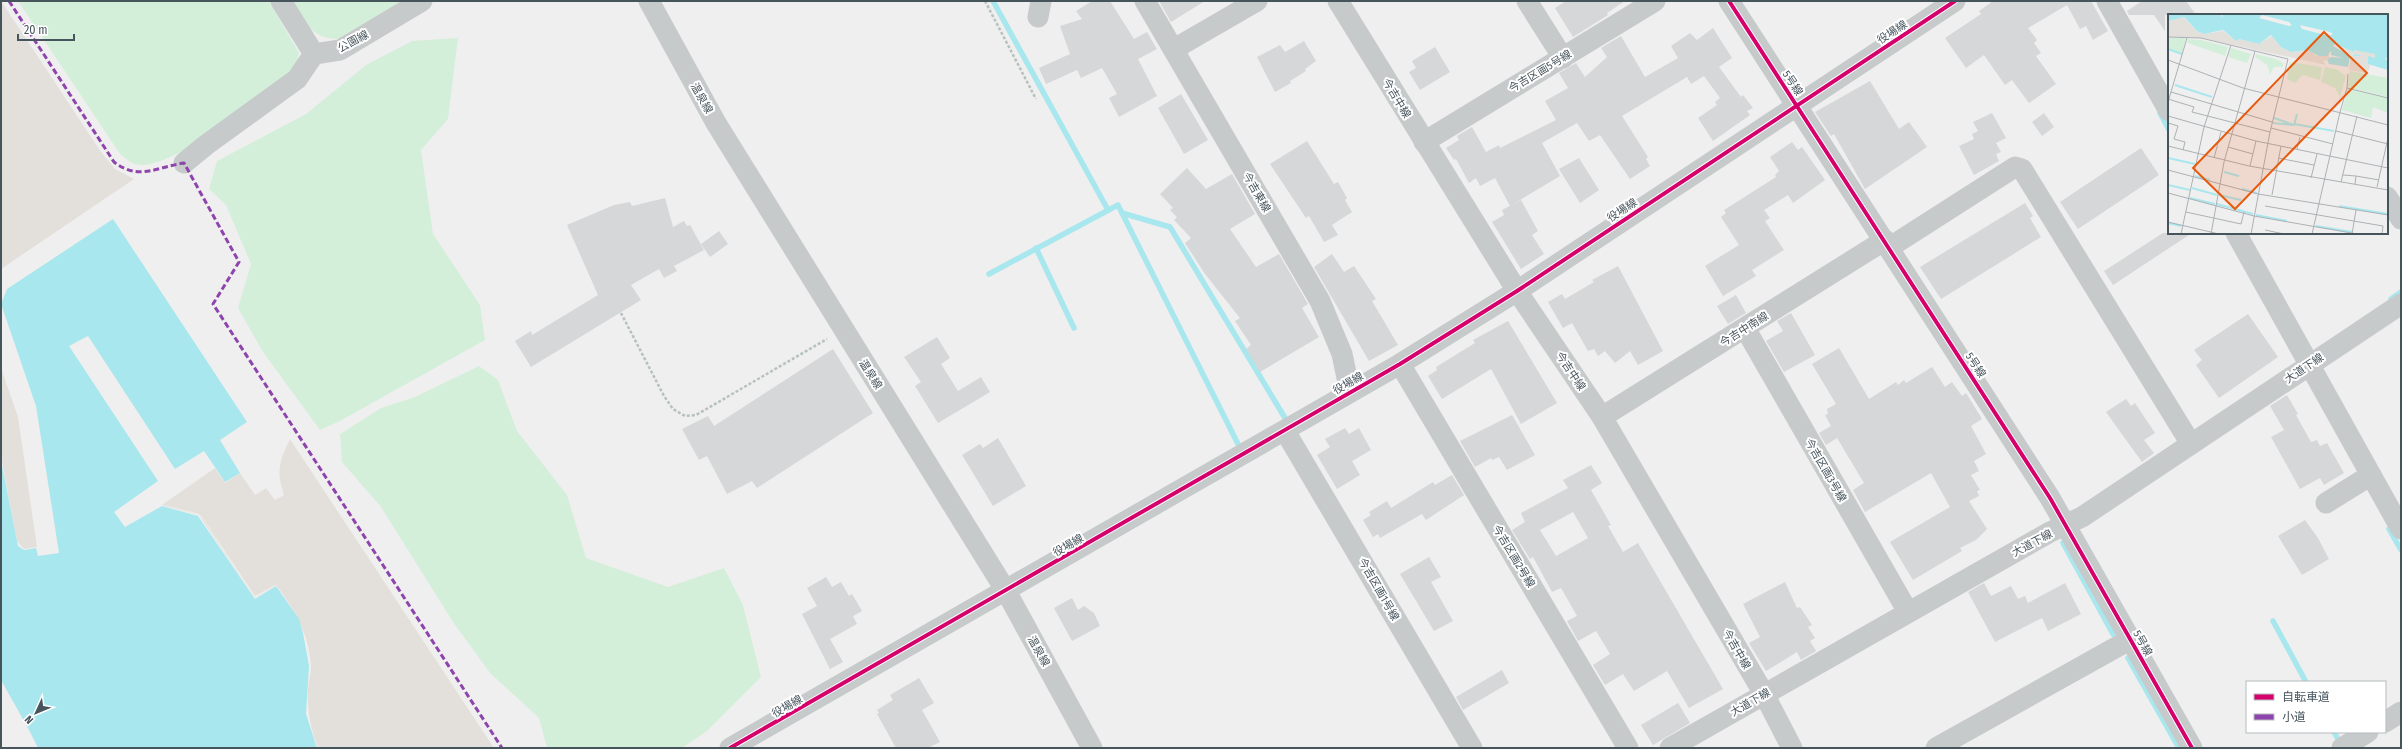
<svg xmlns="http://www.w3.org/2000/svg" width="2402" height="749" font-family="'Fira Sans Condensed','Noto Sans JP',sans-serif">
	<rect width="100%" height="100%" fill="#f0efef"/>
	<g fill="#d3efda">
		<path d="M18,1H269L299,53L295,70C260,96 185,161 144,165C134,166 127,160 120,154Z"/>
		<path d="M293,1H402L339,39C311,39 306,23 293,1Z"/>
		<path d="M458,38L448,119L421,150L433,234L480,305L485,340L338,422L320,430L263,352L238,308L251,264L226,205L209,189L217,161L306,114L366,65L412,41Z"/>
		<path d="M479,366L498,380L517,431L567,495L586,558L668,587L724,568L743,605L761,677L707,731L682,748H547L539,718L490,673L453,622L381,507L342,462L340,434L381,408L415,397Z"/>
	</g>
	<g fill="#e3e0db">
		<path d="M1,1L101,152L115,169L134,179L1,269Z"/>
		<path d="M1,368L18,417L37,547L24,549L17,541L1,456Z"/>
		<path d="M290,439L315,477L494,748H318C311,730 307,711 308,691C308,682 311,675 311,666C309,634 295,610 276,585L255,598L199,515L162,505L215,468L225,483L240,473L255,495L266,488L275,500L284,495C276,471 279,462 290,439Z"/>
	</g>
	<path fill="#a8e7ed" d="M113,219L247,422L220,440L240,473L225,482L204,451L175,469L88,336L69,346L158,481L114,512L125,527L162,506L198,516L255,599L276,586L299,619L303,633L309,666L306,714L317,748H37L1,682V460L18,546L24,550L36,548L38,556L59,553L36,406L1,304L7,289Z"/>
	<g fill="#f0efef">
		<path d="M164,504L199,514L203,518L255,596L277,584L255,598L203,519L199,515Z"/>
		<path d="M1,680L29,730L38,748H35L1,686Z"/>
	</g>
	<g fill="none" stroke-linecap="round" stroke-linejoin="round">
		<g stroke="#a8e7ed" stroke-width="5.5">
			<path d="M993,1L1108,210"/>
			<path d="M2160,113L2169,130"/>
			<path d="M1122,213L1170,227L1285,418"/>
			<path d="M1036,248L1074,328"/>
			<path d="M989,274L1118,205L1239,446"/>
			<path d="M2391,299L2401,292"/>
			<path d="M2389,529L2401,550"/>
			<path d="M2063,543L2113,634"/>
			<path d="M2273,621L2306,682"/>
			<path d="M2128,658L2179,748"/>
			<path d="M2334,732L2339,741"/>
		</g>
	</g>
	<g fill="#d6d7d8" fill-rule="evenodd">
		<path d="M1092,1H1110L1134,39L1147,32L1157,49L1138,59L1157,96L1119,117L1109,98L1117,94L1102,68L1081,78L1077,70L1046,84L1039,68L1070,54L1060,26L1082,19L1076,11Z"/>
		<path d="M1159,1H1205L1171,22Z"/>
		<path d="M1566,1H1625L1607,13L1608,15L1573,37L1555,8Z"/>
		<path d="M1993,1H2091L2108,31L2093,40L2086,26L2080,29L2067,5L2028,28L2037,40L2034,43L2041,53L2036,56L2056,84L2029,103L2012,80L2005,85L1984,55L1966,68L1945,38L1981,14L1979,11Z"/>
		<path d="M2142,1H2186L2196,15H2165V31L2154,15H2129L2127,11Z"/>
		<path d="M1713,28L1732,58L1719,67L1741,97L1743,95L1753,108L1747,111L1750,115L1713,141L1698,118L1717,105L1715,102L1720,98L1704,76L1691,84L1687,77L1622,116L1648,157L1646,159L1650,166L1630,179L1600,135L1589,141L1577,123L1542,143L1560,176L1510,206L1495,178L1480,186L1476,178L1469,183L1456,159L1454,160L1446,148L1459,140L1457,136L1472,127L1486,152L1499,145L1500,148L1556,120L1545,101L1568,88L1559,73L1576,63L1585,77L1607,57L1601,48L1621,36L1645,77L1678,58L1671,46L1690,33L1697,40Z"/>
		<path d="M1304,41L1316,61L1305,69L1306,71L1290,81L1291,83L1275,92L1257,57L1280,45L1285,52Z"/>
		<path d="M1435,47L1450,72L1420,90L1409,72L1416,68L1412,61Z"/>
		<path d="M1870,81L1899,129L1909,122L1927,147L1865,189L1834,134L1831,136L1815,112Z"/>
		<path d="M1181,94L1208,140L1184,154L1158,108Z"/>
		<path d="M1992,113L2006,138L1996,143L2001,152L1996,154L1999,161L1974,175L1959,146L1974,139L1972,134L1978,131L1973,122Z"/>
		<path d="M2044,113L2054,127L2042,136L2032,122Z"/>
		<path d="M1307,141L1334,184L1338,182L1347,198L1345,200L1352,212L1332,225L1338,235L1324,242L1309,216L1306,218L1270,164Z"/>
		<path d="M1792,142L1798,150L1802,147L1825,180L1793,203L1788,195L1764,210L1770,218L1765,221L1784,250L1752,270L1756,276L1723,296L1705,266L1739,245L1721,217L1726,213L1724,210L1776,177L1775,175L1779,171L1770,157Z"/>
		<path d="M2141,148L2159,175L2078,229L2060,202Z"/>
		<path d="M1579,158L1599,190L1580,203L1559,169Z"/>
		<path d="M1187,168L1206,189L1232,174L1255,214L1230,229L1256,267L1279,254L1308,304L1302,308L1319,337L1260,372L1246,349L1251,345L1235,321L1240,318L1205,274L1185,243L1191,238L1174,220L1177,217L1170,210L1173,208L1160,194Z"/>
		<path d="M665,198L673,227L684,221L687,226L690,225L704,250L674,266L677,271L664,278L659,269L631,285L641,300L531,367L515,341L531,331L532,335L598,295L567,225L614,205L630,202L632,206Z"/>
		<path d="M1521,200L1538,231L1532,235L1544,254L1521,269L1492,222L1504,215L1502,210Z"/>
		<path d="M2025,203L2033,216L2030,218L2041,237L1941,299L1920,267Z"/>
		<path d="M719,231L728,244L710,257L701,244Z"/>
		<path d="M2163,233H2192L2113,285L2104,271Z"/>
		<path d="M1332,254L1344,272L1354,266L1376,299L1372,301L1398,345L1369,361L1314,267Z"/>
		<path d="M1618,266L1663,351L1638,365L1630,351L1615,363L1605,351L1598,356L1594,349L1588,351L1572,323L1563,328L1548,302L1562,294L1565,299L1594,282L1592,280Z"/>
		<path d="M1736,295L1746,313L1728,324L1717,306Z"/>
		<path d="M1791,313L1815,355L1784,372L1766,341L1783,331L1777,321Z"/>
		<path d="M2248,314L2278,357L2219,398L2196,365L2202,360L2194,350Z"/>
		<path d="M1508,321L1557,403L1521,424L1491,369L1442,399L1428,376L1437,370L1436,367L1475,343L1473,340Z"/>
		<path d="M937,337L950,358L941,364L958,391L981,377L990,392L938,423L915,386L921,382L904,357Z"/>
		<path d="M1839,348L1869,399L1896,382L1898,385L1904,380L1906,383L1932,367L1945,387L1952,382L1962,396L1966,393L1982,419L1971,426L1986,454L1974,461L1979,471L1971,475L1980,490L1977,491L1979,496L1969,501L1987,529L1976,540L1960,548L1962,551L1913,580L1890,542L1950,507L1931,473L1865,512L1853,490L1864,483L1837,438L1826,445L1819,433L1831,426L1825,415L1828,414L1827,409L1836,404L1812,364Z"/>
		<path d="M833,349L873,413L757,488L752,481L727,494L707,456L699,460L682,429L708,416L714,426Z"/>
		<path d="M2287,395L2298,414L2296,415L2311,442L2317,440L2320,446L2327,443L2344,473L2324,485L2320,478L2300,489L2271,437L2284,430L2270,406Z"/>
		<path d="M2126,399L2131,406L2135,403L2155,433L2144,440L2154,453L2142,462L2106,412Z"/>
		<path d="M1512,415L1535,455L1507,470L1499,457L1492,460L1491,458L1475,467L1460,441Z"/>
		<path d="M1345,428L1349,434L1359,428L1371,450L1352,461L1360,475L1337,489L1317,455L1330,447L1325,439Z"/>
		<path d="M998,438L1026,486L993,506L962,455L980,444L983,448Z"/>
		<path d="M1591,465L1602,483L1591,490L1611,525L1608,526L1623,552L1638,543L1723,689L1689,708L1667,671L1634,691L1623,674L1605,685L1593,665L1610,654L1596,631L1578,641L1567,621L1577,616L1561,588L1552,592L1533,557L1530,559L1512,530L1525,522L1521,513L1568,488L1563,480ZM1573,512L1588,538L1556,556L1540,530Z"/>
		<path d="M1452,475L1464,495L1426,520L1422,514L1380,538L1378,534L1373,537L1363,520L1371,515L1369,512L1387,501L1391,508L1433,482L1435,485Z"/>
		<path d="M2305,520L2318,538L2329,559L2302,575L2278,536Z"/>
		<path d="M1429,557L1441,577L1431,582L1453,621L1434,631L1400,574Z"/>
		<path d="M826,577L832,587L841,582L849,596L852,594L862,611L853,616L857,624L830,639L843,662L830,669L802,614L817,606L807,588Z"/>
		<path d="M1785,582L1797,608L1800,607L1812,625L1808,627L1815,638L1810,641L1816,651L1801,660L1797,652L1766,671L1749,643L1760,637L1743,604Z"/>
		<path d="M1984,583L1991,596L2011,586L2018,599L2025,596L2028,603L2065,583L2081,614L2048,631L2042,618L1995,642L1968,592Z"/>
		<path d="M1072,598L1078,610L1084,606L1094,613L1100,626L1072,641L1054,608Z"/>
		<path d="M1502,670L1509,683L1463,710L1456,697Z"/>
		<path d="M919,678L934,703L922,710L940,742L928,748H896L877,714L879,713L877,710L893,700L890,695Z"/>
		<path d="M1678,703L1690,723L1653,745L1641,725Z"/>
	</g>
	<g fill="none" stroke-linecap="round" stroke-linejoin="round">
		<g stroke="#b6c2bd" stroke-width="2.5" stroke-dasharray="3 2" stroke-linecap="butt">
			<path d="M985,1L1036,99"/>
			<path d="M621,313L664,396L673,409L685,416L696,415L827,339"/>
		</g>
		<g stroke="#c7cacb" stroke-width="21">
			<path d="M281,1L314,54L340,50L422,1"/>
			<path d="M649,1L716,123L1006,591L1092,748"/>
			<path d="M1145,1L1320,301L1342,354L1350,392"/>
			<path d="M1338,1L1517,291L1602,417L1764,694L1792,748"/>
			<path d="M1527,1L1563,58"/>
			<path d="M1729,1L2050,498L2192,748"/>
			<path d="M2107,1L2169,111"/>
			<path d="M1038,17L1041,1"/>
			<path d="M1174,49L1257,1"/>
			<path d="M1424,142L1655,1"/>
			<path d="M184,163L206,145L297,79L314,54"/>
			<path d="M2387,197L2401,219"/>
			<path d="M2236,233L2401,529"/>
			<path d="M1890,247L2015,167L2022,169L2191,444"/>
			<path d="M1745,328L1908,612"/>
			<path d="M1400,364L1628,748"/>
			<path d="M1602,417L1885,240"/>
			<path d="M1285,431L1472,748"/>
			<path d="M2326,503L2371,475"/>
			<path d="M2385,722L2401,712"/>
			<path d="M730,748L1400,364L1517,291L1955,1"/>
			<path d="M1670,748L2050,532L2082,517L2401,304"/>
			<path d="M1936,748L2131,639"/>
			<path d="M2342,748L2368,732"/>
		</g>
		<path stroke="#8e44ad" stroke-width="3" stroke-dasharray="6 3" stroke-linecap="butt" d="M9,1L114,162C139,181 157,167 184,163L239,262L213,304L502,748"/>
		<defs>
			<g id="cycleway">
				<path d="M1729,1L2050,498L2192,748"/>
				<path d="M730,748L1400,364L1517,291L1955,1"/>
			</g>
		</defs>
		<use href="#cycleway" stroke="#fff" stroke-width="6"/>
		<use href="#cycleway" stroke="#d6006c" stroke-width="4"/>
	</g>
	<g text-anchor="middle" stroke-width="4" stroke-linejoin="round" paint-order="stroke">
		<g font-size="11" fill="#46545c" stroke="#fff">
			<text transform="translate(1892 32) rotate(-33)" y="4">役場線</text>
			<text transform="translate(353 41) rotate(-28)" y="4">公園線</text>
			<text transform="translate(1540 71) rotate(-31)" y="4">今吉区画5号線</text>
			<text transform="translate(1793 83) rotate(57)" y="4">5号線</text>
			<text transform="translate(702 98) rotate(61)" y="4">温泉線</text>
			<text transform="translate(1397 98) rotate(59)" y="4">今吉中線</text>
			<text transform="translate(1257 192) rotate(60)" y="4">今吉東線</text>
			<text transform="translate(1622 210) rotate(-33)" y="4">役場線</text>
			<text transform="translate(1744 329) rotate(-32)" y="4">今吉中南線</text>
			<text transform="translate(1976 365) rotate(57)" y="4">5号線</text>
			<text transform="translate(2304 368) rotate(-34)" y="4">大道下線</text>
			<text transform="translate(1571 371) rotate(56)" y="4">今吉中線</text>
			<text transform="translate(871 374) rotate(58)" y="4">温泉線</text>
			<text transform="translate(1348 383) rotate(-30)" y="4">役場線</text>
			<text transform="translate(1826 470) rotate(60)" y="4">今吉区画3号線</text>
			<text transform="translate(2032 543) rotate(-28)" y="4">大道下線</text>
			<text transform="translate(1068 545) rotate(-30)" y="4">役場線</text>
			<text transform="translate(1514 556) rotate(59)" y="4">今吉区画2号線</text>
			<text transform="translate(1379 589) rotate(60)" y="4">今吉区画1号線</text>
			<text transform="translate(2143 643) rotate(61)" y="4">5号線</text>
			<text transform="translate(1737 649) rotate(60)" y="4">今吉中線</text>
			<text transform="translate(1039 651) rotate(61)" y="4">温泉線</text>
			<text transform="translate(1750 702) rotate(-30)" y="4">大道下線</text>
			<text transform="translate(787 706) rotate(-30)" y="4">役場線</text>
		</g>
	</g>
	<g transform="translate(2168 14)">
		<rect width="220" height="220" fill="#f0efef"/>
		<path d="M0,24H18L14,39L0,34ZM20,25L33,26L60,33L57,42L20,29ZM63,34L83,40L79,49L63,44L60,42ZM88,40L108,45L115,49V53H106L102,61L99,51L87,43ZM122,48L154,53L152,66L135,61L127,69L119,65ZM157,53L168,55L178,62L172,83L167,74L153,68ZM182,57L220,64V83L179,73ZM180,75L220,84V99L205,93L203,104L174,96Z" fill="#d3efda"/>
		<path d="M14,2L29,17L36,20L55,17L68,27L71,25L91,30L104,22L113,33L123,38L139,36L149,42L161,40V45L155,47L158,51L33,24L0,23V7ZM167,30L184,37L185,41L186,42H196L185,40L186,36L207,40V44L200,43L202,53L199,59L181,56L183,41Z" fill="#e3e0db"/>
		<path d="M0,0H53L54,4L55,0H220V43L217,45L220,46V56L200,50V42L207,44V40L186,36L185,40L196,42H186L184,37L167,30L165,32L182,42L180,53L161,50L159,46L163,43L175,44L163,41V37L159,42H151L139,36L123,38L113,33L103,21L91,30L71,25L68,27L55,16L36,20L29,17L16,3L0,7Z" fill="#a8e7ed"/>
		<path d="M94,1L121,8L124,11L121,12L91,4ZM132,11L162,18L165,20L161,22L134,15Z" fill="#f0efef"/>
		<path fill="none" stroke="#a8e7ed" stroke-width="2" d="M0,35L14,40M7,71L44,83M106,104L126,111L129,100M105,109L125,111M126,110L166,117M0,144L27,150M56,158L71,162M27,162L42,166M0,171L22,176M24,174L49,181M74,175L89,179M51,181L73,186M22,184L47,190M49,190L85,200M171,192L220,200M88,201L119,207M0,209L13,212M148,212L184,218"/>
		<path fill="none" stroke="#acb1b4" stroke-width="1" d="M0,23L33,24L120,45L102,118L83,220M0,46L75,74L220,111M179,74L180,60M3,78L104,108M0,85L26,93L24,98L102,118M0,88L19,24M172,98L179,74L220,84M0,102L88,127L220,154M0,109L10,112L6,125L17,128L15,136M103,114L165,130M168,117L220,130M0,132L81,152L220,176M60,133L85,140M129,135L132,123M46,144L53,118M110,144L146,151M82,152L88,127M0,156L90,180L220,201M175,161L188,162L187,170M188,162L211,166M143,164L149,140M173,168L189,102M209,173L220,124M0,179L86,202L189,220M104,181L113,132M97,192L215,212L214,220M18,198L73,210L76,198M0,208L51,220M97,216L116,220M13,220L36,113L63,31M43,220L56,148L87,37M144,220L172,98M184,220L188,196"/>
		<path fill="#e8590c" fill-opacity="0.15" stroke="#e8590c" stroke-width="2" d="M156,18L199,59L67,195L25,154Z"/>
		<rect width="220" height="220" fill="none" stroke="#46545c" stroke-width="2"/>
	</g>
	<rect width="2402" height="749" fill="none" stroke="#46545c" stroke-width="4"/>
	<rect x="2246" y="681" width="140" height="52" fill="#ffffff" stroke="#b5bbbe"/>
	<rect x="2254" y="694" width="20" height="6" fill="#d6006c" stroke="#b5bbbe"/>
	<text x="2282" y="701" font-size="12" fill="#46545c">自転車道</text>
	<rect x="2254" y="714" width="20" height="6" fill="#8e44ad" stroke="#b5bbbe"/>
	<text x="2282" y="721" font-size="12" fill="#46545c">小道</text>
	<g transform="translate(36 713) rotate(226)" stroke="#ffffff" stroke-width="3" paint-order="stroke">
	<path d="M0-3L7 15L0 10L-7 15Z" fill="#46545c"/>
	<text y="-6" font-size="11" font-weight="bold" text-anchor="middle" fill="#46545c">N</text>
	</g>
	<path d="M18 34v6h56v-6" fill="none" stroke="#46545c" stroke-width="2"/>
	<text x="24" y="34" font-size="12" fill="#46545c" stroke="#ffffff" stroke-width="3" paint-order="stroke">20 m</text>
</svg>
